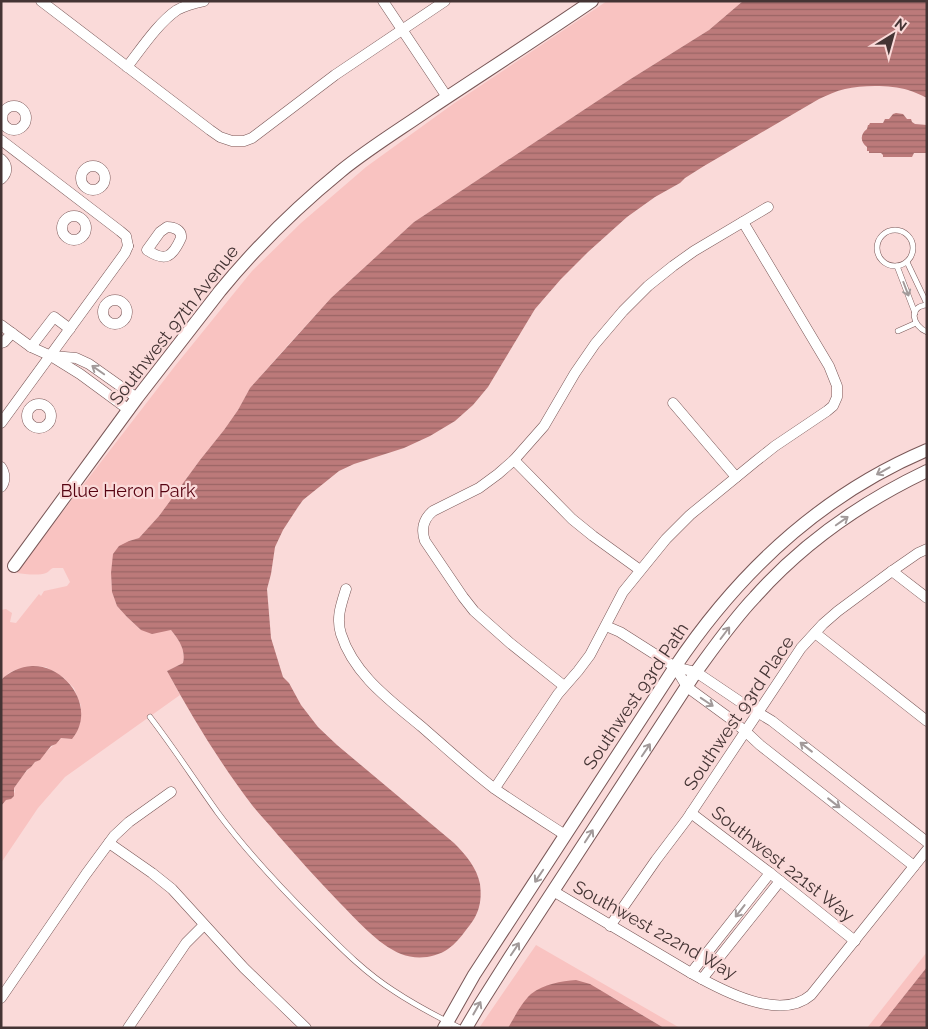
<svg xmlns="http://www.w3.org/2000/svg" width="928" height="1029" font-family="Raleway,sans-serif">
	<defs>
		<pattern id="water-rules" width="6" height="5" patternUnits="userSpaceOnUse" patternTransform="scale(1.25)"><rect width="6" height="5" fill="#bc7a7a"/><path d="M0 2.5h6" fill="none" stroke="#9a6565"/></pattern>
	</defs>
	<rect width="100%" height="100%" fill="#fadad9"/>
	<g fill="#f9c3c1">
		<path d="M607,1H743L709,30L629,80L414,222L331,298L288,345L250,388L238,410L224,430L200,460L159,516L139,538L129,541L111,573L112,592L117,606L127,617L141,630L162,631L171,630C179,640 186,650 183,663L167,671L180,695L65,777L38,808L1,863V806L6,800L15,792L14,788C26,768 45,754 61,738L71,739L78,729L81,706L74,688L64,678L46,667L32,666L17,669L9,673L1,680V610L6,609L12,613L10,622L16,623L39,594L41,596L44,591L67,586L70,582L63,568H53C50,569 49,572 46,573C39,576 24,574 17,573L43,537L175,366L252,271L301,223L366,167L453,104Z"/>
		<path d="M536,945L680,1028H664L609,995H530L517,1013L508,1028H479Z"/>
		<path d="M927,952V967L881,1025L878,1028H867Z"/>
	</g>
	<g fill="url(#water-rules)">
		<path d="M743,1H927V98C921,95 915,92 908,90C891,85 863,85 845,89C836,91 828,95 819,99L704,166L685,178L680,183L655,197L627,217L588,252L561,279L535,309L488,387L473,405L455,421L430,436L404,448L354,464L339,471L303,500L298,507L283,530L275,547L271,574L267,589L271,638L283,677L289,683L301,705L318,727L337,745L454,843C466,855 477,868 480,884C481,892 481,900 479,907C477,915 472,923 466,930C461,937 455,944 448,949C435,958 416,960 401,954C377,944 356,919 338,901C317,879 297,857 277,834C269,824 260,815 252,805C220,763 192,717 167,671L183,663C186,650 179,640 171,630L152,634L141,630L127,617L117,606L112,592L111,573L113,554L119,546L129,541L139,538L159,516L200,460L224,430L238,410L250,388L331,298L414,222L629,80L709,30Z"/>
		<path d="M896,113L903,114L907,119H911L912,122L915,124L927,125L926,153H914L912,157H883V155L881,153H869V151H867V147C860,142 860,134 867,129L868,125H869L870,123H883L885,119H889L893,114Z"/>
		<path d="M32,666C67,665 97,709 72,739L61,738L56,744L51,746L47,751L40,760L35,762L31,767L27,770L14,788V796L11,799L6,800L1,806V680C10,671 20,667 32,666Z"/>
		<path d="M927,967V1028H878L881,1025Z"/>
		<path d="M576,980L590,984L664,1028H508C514,1018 522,1002 531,994C544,984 561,981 576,980Z"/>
	</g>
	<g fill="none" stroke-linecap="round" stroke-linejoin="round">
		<defs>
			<g id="service">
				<circle cx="895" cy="248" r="18"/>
				<path d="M907,262L927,304"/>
				<path d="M897,266L915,313"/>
				<path d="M927,305C908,306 912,326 927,332"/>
				<path d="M898,331L916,323"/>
				<path d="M150,717C174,748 195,781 218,813C247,852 280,887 314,921C339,946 364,972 394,991C415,1005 438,1017 460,1028"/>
			</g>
			<g id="minor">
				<path d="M41,1L210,130L220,137L232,141H244L252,138L335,75L445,1"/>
				<path d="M383,1L447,97"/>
				<path d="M127,67C141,49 158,23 177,10C186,5 194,3 204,1"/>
				<circle cx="14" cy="118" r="12"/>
				<path d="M1,140L120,231L126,236L128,246"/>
				<path d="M1,159C8,165 8,173 1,179"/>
				<circle cx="93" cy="178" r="12"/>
				<circle cx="74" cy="228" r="12"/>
				<path d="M167,227C174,227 182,230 181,238C172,258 165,262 147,250L160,232Z"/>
				<circle cx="115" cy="312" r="12"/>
				<path d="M1,325L31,347L51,356L80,374L129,410"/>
				<path d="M1,343L4,342L12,333"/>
				<path d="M31,347L54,317L70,329"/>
				<path d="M53,356L76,358L89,364L137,398"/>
				<path d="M673,403L736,477"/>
				<circle cx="39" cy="416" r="12"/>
				<path d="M1,423L125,253L128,246"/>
				<path d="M514,460L572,519L593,536L640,570"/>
				<path d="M1,467C5,473 6,481 1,487"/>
				<path d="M892,571L927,598"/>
				<path d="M346,589C341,605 336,618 341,634C354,675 391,701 422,727C446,748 470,770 495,789C518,805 542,820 565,835"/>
				<path d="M606,626L620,632L675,667L696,672L742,703L772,721L927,842"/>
				<path d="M815,633L927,721"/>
				<path d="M675,667L687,687L728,717L745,731L760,745L914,866"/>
				<path d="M564,686L510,643L474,611L463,597L425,541C421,530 423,519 433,511L479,488L498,474L514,460L544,426L575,373L595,344L623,311L648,286L673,266L694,251L768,207"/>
				<path d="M495,788L558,694L578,671L590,655L623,592L666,539L690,515L756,461L775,446L827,411L833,406L837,397V386L829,366L743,222"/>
				<path d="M691,813L770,873L855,941"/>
				<path d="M109,843L152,873L172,889L244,968L306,1028"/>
				<path d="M553,891L691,973C721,990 780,1022 811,995L927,850"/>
				<path d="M610,926L656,860L687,819L801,648L823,624L838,611L892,571L918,553L927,549"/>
				<path d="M691,973L770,873"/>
				<path d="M702,979L780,881"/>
				<path d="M1,998L86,874L114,836L129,822L171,792"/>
				<path d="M128,1028L186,943L204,925"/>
			</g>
			<g id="tertiary">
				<path d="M14,566L137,398L220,291C256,247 297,207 341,171C368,149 399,130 428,110C482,74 538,38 592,1"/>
				<path d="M444,1028L474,975L675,667C738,573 821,495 927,450"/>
				<path d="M466,1028L479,1006L510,957L696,672C715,646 733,620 755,597C803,543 862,502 927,471"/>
			</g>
		</defs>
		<use href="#service" stroke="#795757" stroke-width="6"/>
		<use href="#minor" stroke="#795757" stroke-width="11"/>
		<use href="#tertiary" stroke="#795757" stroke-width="14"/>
		<use href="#service" stroke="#fff" stroke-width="5"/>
		<use href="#minor" stroke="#fff" stroke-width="10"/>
		<use href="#tertiary" stroke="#fff" stroke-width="12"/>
	</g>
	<defs><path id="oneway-shaft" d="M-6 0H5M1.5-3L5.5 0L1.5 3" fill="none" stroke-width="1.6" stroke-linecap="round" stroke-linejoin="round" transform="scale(1.25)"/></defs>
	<g stroke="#a29a9a">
		<use href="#oneway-shaft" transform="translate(906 289) rotate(69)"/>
		<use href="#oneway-shaft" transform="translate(98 370) rotate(-145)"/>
		<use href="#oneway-shaft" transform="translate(883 471) rotate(151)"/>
		<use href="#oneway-shaft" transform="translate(842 521) rotate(-35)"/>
		<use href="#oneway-shaft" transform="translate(725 633) rotate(-53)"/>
		<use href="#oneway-shaft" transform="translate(707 702) rotate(34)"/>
		<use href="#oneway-shaft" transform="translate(806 747) rotate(-142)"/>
		<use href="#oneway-shaft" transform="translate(646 750) rotate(-56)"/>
		<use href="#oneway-shaft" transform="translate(834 803) rotate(38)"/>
		<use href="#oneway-shaft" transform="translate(589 836) rotate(-57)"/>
		<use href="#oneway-shaft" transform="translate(539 876) rotate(124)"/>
		<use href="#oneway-shaft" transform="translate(740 911) rotate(128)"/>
		<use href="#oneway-shaft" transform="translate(515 949) rotate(-56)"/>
		<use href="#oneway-shaft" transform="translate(477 1008) rotate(-60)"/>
	</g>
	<g text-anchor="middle" stroke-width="4.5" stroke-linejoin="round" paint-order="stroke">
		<g font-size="18" fill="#443434" stroke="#fadad9">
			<text transform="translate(174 325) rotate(-52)" y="6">Southwest 97th Avenue</text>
			<text transform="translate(636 696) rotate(-56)" y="6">Southwest 93rd Path</text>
			<text transform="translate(739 713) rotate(-56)" y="6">Southwest 93rd Place</text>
			<text transform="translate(783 864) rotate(38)" y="6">Southwest 221st Way</text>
			<text transform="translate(655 930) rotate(29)" y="6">Southwest 222nd Way</text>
		</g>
		<g font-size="18" fill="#560311" stroke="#fadad9">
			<text x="128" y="497">Blue Heron Park</text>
		</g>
	</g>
	<rect width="928" height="1029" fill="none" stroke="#443434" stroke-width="5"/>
	<g transform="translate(893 35) rotate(37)" stroke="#fadad9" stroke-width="4" paint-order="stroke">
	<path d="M0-4L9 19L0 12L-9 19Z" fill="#443434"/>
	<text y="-8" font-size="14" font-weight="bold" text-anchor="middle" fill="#443434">N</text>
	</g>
</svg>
